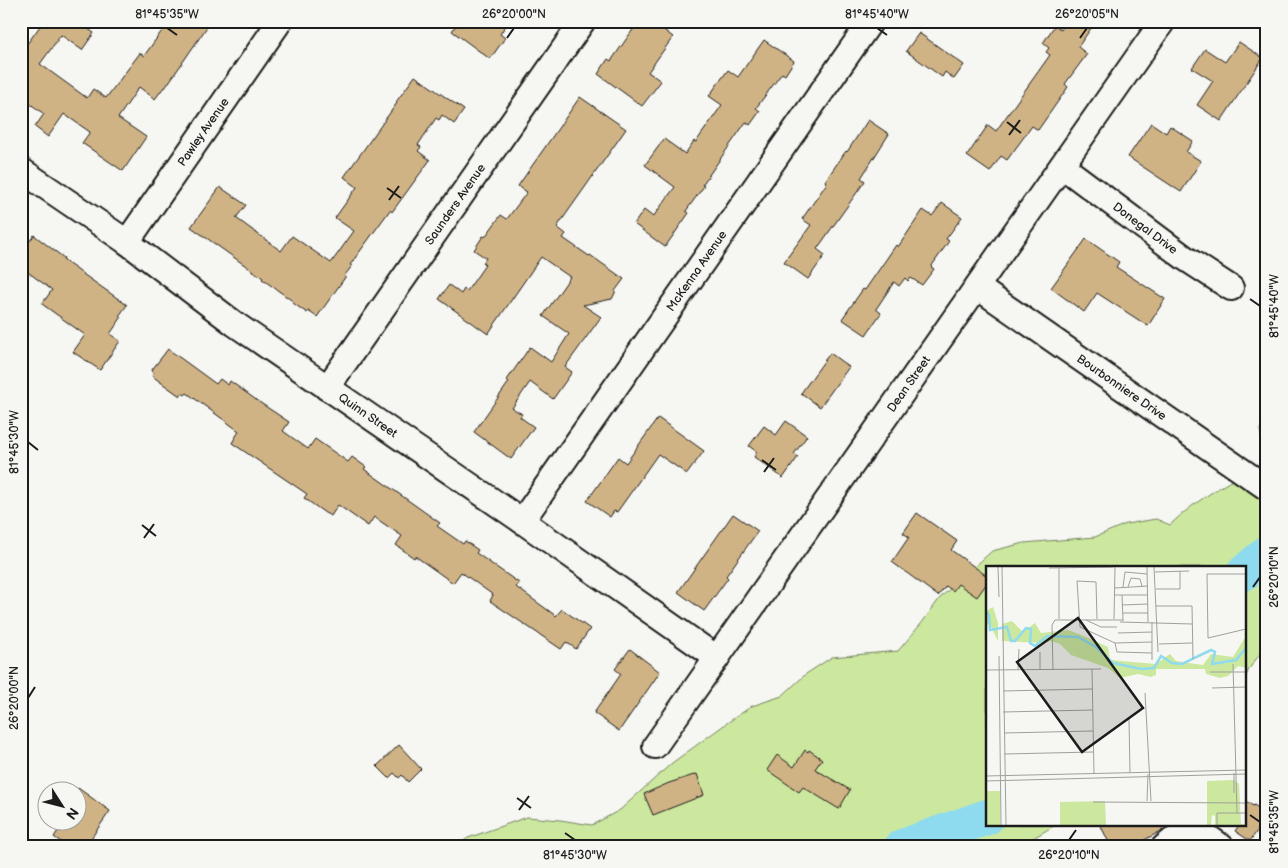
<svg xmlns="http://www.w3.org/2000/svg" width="1288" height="868" font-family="'Balsamiq Sans',sans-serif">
	<rect width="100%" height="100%" fill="#f6f6f2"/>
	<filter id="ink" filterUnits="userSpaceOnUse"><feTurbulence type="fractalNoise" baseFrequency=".02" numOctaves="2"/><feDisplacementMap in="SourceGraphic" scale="10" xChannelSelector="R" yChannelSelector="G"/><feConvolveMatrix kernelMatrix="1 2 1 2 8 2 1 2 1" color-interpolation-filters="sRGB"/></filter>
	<g filter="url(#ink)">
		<path fill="#cce89f" stroke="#74825e" d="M1267,413V644L1249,669L1244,681V567H987V824H1057L1018,847H455L468,838L527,817L560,820L592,825L620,810L672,763L727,723L752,706L782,696L806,674L832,657L898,651L921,624L940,598L992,551L1024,543L1095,537L1126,524L1156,519L1170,525C1197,498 1233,480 1266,461L1260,430Z"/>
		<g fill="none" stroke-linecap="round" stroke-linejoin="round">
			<g stroke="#8edaee" stroke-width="36">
				<path d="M1244,573L1267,553"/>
				<path d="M902,847L987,817"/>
			</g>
		</g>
		<g fill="#d0b385" stroke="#1c1c1c">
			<path d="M42,21H77L94,33L82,50L61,35L40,64L87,98L93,89L106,98L140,53L144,56L169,21H211L165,88L164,87L155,99L139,87L118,118L146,137L123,171L82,143L90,132L64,114L48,137L35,127L44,114L21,97V40L27,44L43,22Z"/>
			<path d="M459,21H509L500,34L505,38L490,59L452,31Z"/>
			<path d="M639,21H673L665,31L673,37L648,72L661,81L642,106L598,74L608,59L611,61Z"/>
			<path d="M1067,21H1096L1078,47L1087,54L1065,84L1068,87L1038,130L1032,126L1007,160L1001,156L990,172L967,156L988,125L996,131L1050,55L1046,52L1049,48L1043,43L1055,25L1061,30Z"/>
			<path d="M919,33L964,65L954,79L945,72L942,77L906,51Z"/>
			<path d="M764,40L794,61L785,75L782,73L756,108L760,111L750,125L746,122L702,185L704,186L686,211L689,213L665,247L634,224L644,210L653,217L675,187L645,165L664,139L685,154L694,141L696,142L722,105L709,96L722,78L728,70L738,77Z"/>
			<path d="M1239,42L1263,58L1221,121L1197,105L1213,81L1192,68L1205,49L1225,62Z"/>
			<path d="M415,76L464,110L454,124L442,115L439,120L436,118L418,145L421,147L418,151L430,160L392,212L390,210L350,265L352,266L345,275L346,276L317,317L308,311L307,313L293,303L294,302L262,279L263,278L191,227L220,187L246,205L236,218L281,251L292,236L331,263L354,231L335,218L357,187L344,177L397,103L396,102Z"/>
			<path d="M580,97L626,129L557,227L566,234L563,238L589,256L590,255L624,279L615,291V293L612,299L583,305L601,317L565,367L572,372L553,399L530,382L512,408L522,414L520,417L534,427L511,459L474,432L509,382L507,380L530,347L551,362L569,334L543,316L570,277L541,257L488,334L439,299L449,285L461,294L464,289L467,291L485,265L483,263L486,258L474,250L483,236L485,237L501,215L507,219L527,192L518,186Z"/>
			<path d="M868,120L889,134L861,178L865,181L817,249L825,255L808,279L784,262L811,225L802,219L827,183L825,181L846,151L847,152Z"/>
			<path d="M1151,123L1166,133L1170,126L1193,141L1186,152L1201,161L1181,192L1128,157Z"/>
			<path d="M942,203L962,217L946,239L949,241L931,267L934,269L922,285L911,278L908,281L905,278L899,286L894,282L876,309L881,313L866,335L842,319L863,289L865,290L896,245L898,247L923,210L932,216Z"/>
			<path d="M21,235L30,241L34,235L64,258L63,260L127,305L119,316L121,318L110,334L120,341L100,370L73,352L85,335L42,304L52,290L21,267Z"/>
			<path d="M1086,239L1119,262L1116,267L1165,299L1148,326L1097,293L1084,312L1051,288Z"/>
			<path d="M168,349L216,384L220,379L228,385L230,381L259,402L289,422L283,431L308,449L315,439L348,462L352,457L366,467L364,469L440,523L437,526L463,544L465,541L478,550L476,553L519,583L516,587L556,616L562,609L590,629L576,649L566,642L561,649L490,601L493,595L461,572L453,583L415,556L414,558L396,545L402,536L374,517L368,526L338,505L331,516L325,513L304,498L307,494L232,443L239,431L187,393L185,395L182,393L180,396L152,376L154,373L151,371Z"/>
			<path d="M830,353L849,367L820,407L801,393Z"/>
			<path d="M658,418L704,451L687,474L658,454L617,512L614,511L610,517L587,501L618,457L626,463Z"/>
			<path d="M786,421L807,436L794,454L798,457L783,478L754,457L757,452L749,446L764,426L776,435Z"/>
			<path d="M917,513L957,541L951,550L987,576V583L977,597L958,584L953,591L946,586L938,596L892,562L909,537L903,533Z"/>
			<path d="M733,514L758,531L726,576L728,578L704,611L678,592Z"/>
			<path d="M630,649L660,672L619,731L594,713L621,674L615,669Z"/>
			<path d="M399,745L421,769L408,782L402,775L399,778L394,773L389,778L377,766Z"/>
			<path d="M805,750L808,752L809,750L822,759L815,769L850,790L839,809L803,787L799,792L767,770L777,755L794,767Z"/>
			<path d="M697,774L704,795L653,815L644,794L669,783Z"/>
			<path d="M78,788L110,811L85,847H68L54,837L65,820H78Z"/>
			<path d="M1244,800L1253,806L1254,805L1267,814V817L1250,841L1235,831L1240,824H1244Z"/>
			<path d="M1100,824H1170L1163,830L1131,847H1111Z"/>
		</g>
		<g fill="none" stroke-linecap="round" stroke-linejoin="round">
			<defs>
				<g id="minor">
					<path id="s1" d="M1062,166L1185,258L1231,288"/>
					<path id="s2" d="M21,170L127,242L235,324L522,521L717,658"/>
					<path id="s3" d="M127,242L280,21"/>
					<path id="s4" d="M977,287L1267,488"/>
					<path id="s5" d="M327,388L583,21"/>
					<path id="s6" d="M522,521L871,21"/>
					<path id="s7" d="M655,746L1163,21"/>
					<path d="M1164,847L1184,831L1205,835L1222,847"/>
				</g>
			</defs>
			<use href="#minor" stroke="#1c1c1c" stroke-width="28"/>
			<use href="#minor" stroke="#f6f6f2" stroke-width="24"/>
		</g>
	</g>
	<path fill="none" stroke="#1c1c1c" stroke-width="2" d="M167,28L177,35M877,28L887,35M507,38L514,28M1080,38L1087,28M1007,122L1021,133M1009,135L1020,120M387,188L401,198M389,200L399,186M1250,299L1260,306M28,442L38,450M762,460L776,470M764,472L774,458M142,525L156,536M144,538L154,524M1253,587L1260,577M28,698L35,687M517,798L531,808M519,810L529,796M1250,815L1260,822M565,833L575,840M1069,840L1076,830"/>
	<g text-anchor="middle" stroke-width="4" stroke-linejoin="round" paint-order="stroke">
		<g font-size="12" fill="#1c1c1c" stroke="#f6f6f2">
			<text dy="4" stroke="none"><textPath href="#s3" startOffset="134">Pawley Avenue</textPath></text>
			<text dy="4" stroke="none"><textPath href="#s5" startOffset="224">Saunders Avenue</textPath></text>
			<text dy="4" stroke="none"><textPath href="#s1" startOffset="104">Donegal Drive</textPath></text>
			<text dy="4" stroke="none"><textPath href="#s6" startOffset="305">McKenna Avenue</textPath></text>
			<text dy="4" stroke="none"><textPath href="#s7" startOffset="442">Dean Street</textPath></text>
			<text dy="4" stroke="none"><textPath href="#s4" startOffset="176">Bourbonniere Drive</textPath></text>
			<text dy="4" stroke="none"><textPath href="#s2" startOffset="425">Quinn Street</textPath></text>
		</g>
	</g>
	<g transform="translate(986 566)">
		<rect width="260" height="260" fill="#f6f6f2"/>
		<path d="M7,41L12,57V75L4,59L0,58V45ZM26,55L37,66L49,57L55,67L82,64L98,70L122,81L124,94L170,98L184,88L190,95L217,99L225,88L247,91L260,70V102L252,100L242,110L234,112L220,108L219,103H170V109L165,111L152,108L134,112L122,102L85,89L74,78L65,75L57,77L16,75V58ZM248,214L253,218L255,258L260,259H229V250L226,249L225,259H221V215ZM0,225H14V259H0ZM119,235L120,259H74V236Z" fill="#cce89f"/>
		<path fill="none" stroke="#8edaee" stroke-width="2.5" d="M0,46L3,49L4,64L21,61L25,75H29L40,62L45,63L44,77L49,80L61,70L92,71L110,81L127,97L155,103L168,102L175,90L186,97L196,98L225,84L229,86L226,98L250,94L260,82"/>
		<path fill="none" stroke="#9f9f9c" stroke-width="1" d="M12,1L13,31M16,1L20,259M161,1L162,56M168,1L172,86M63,2L127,1M169,6L203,5M260,8H221L222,72L260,63M137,21L139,6L161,8M142,21L145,12L154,13L156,20M129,22L162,20M170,23H194V5M129,29H162M136,29L137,55M136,39L162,38M170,40H206L207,93M137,47H162M73,53V2M111,53L110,16L91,15L94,61L129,77L166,76M128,53L129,1M100,54L115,61H131M134,56L206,58M166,56V94M132,67L166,66M129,77L131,86L166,87M173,78L206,77M54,86V104M13,90L15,259M247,98L251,247M106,103L108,208M0,104L115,103M32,104L33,83M67,104L66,59L69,54H137M224,106H260M226,122L260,121M17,125L106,123M159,127L165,235M17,146L107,144M143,153L144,207M18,167L107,165M18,188L107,186M0,210L260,204M0,215L260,208M248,227V207M161,235L162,208M107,236L260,237M231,259V247H260"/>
		<path fill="#1c1c1c" fill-opacity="0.15" stroke="#1c1c1c" stroke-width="2.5" d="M92,52L157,142L96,186L31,96Z"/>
		<rect width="260" height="260" fill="none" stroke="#1c1c1c" stroke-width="2.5"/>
	</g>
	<rect width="1288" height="868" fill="none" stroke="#f6f6f2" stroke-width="55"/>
	<g transform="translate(62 806) rotate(126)"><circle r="24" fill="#f6f6f2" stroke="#9f9f9c"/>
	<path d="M0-4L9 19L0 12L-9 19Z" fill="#1c1c1c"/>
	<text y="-8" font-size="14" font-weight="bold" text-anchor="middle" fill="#1c1c1c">N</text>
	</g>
	<rect x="28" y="28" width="1232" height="812" fill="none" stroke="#1c1c1c" stroke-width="2"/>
	<g font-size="12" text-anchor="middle" fill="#1c1c1c">
		<text x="167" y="18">81°45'35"W</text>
		<text x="514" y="18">26°20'00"N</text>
		<text x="877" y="18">81°45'40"W</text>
		<text x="1087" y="18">26°20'05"N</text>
		<text transform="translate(1274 306) rotate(-90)" y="4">81°45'40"W</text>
		<text transform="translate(14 442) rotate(-90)" y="4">81°45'30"W</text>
		<text transform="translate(1274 577) rotate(-90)" y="4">26°20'10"N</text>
		<text transform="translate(14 698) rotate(-90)" y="4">26°20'00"N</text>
		<text transform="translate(1274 822) rotate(-90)" y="4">81°45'35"W</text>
		<text x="575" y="859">81°45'30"W</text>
		<text x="1069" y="859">26°20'10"N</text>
	</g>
</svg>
